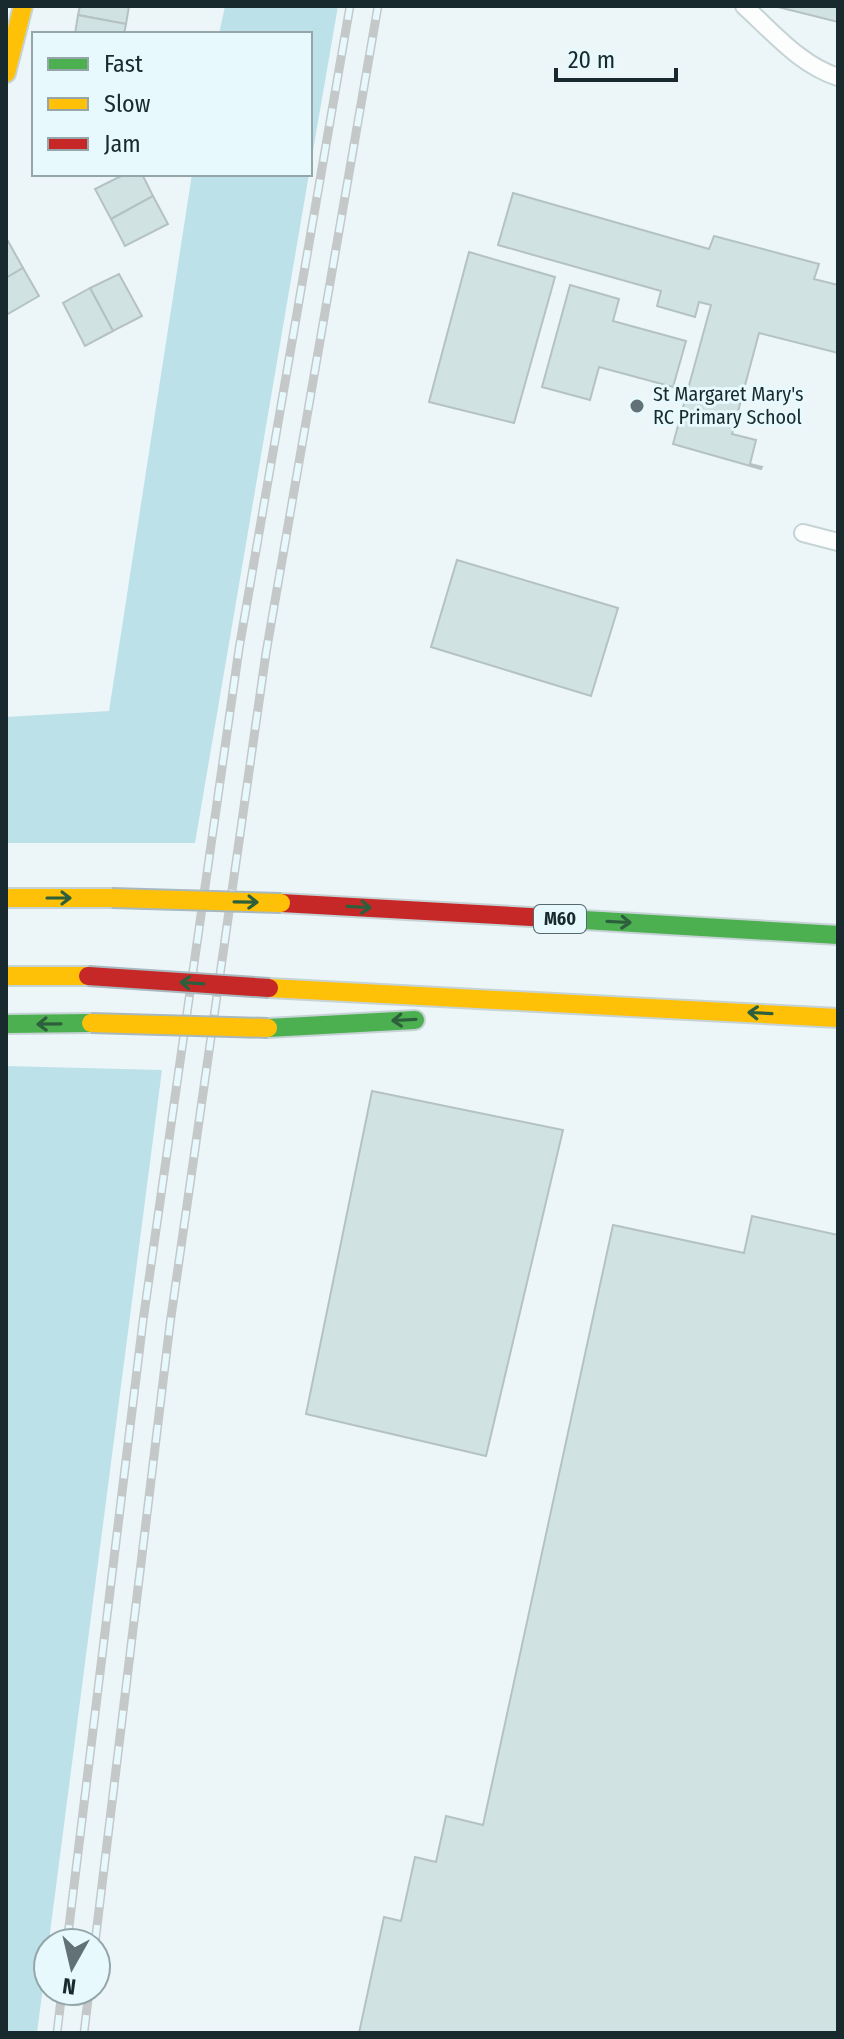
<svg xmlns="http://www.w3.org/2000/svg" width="844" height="2039" font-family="'Fira Sans Condensed',sans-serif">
	<rect width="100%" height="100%" fill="#ecf6f8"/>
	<g fill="#bde1e9">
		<path d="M225,6H338L310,168V34H219Z"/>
		<path d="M192,174H309L195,843H6V717L109,711Z"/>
		<path d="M6,1066L162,1070L37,2033H6Z"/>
	</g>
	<g fill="#d0e2e2" stroke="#b5c2c3" stroke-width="2">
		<path d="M80,6H129L126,24L78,15Z"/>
		<path d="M774,6H838V22Z"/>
		<path d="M78,15L126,24L124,34H75Z"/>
		<path d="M125,174H142L153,196L111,219L95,189Z"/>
		<path d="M513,193L709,249L714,236L819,264L814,279L838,285V353L759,333L732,434L756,440L750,464L762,467L761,469L673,444L711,305L699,302L695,317L657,306L661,291L498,245Z"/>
		<path d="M153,196L168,224L125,246L111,219Z"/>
		<path d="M8,241L23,268L6,278V242Z"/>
		<path d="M469,252L555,277L514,423L429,402Z"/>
		<path d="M23,268L39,296L6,315V278Z"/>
		<path d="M119,274L142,316L113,331L90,288Z"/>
		<path d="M570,285L619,299L613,321L686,341L673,387L599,367L590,400L542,387Z"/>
		<path d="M90,288L113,331L85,346L63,303Z"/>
		<path d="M457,560L618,608L591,696L431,647Z"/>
		<path d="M372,1091L563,1130L486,1456L306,1414Z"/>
		<path d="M752,1216L838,1235V2033H359L384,1917L401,1921L415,1857L436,1862L446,1816L483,1825L613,1225L744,1253Z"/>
	</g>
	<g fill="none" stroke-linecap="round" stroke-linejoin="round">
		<defs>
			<g id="lane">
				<path d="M744,6C773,32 800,65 838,77"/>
				<path d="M803,533L838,542"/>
			</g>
			<g id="fast">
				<path d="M567,919L838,935"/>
				<path d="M6,1024L91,1023"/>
				<path d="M268,1028L415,1020"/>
			</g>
			<g id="slow">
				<path d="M6,73L23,6"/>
				<path d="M6,898H112"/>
				<path d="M6,976H88"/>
				<path d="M269,988L838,1018"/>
			</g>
			<path id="jam" d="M281,903L567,919"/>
		</defs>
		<use href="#lane" stroke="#c6d3d5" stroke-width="20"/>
		<use href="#fast" stroke="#c6d3d5" stroke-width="22"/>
		<use href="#slow" stroke="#c6d3d5" stroke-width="22"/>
		<use href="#jam" stroke="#c6d3d5" stroke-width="22"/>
		<use href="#lane" stroke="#fcfefe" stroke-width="16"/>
		<use href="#fast" stroke="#4caf50" stroke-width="18"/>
		<use href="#slow" stroke="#ffc107" stroke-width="18"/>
		<use href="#jam" stroke="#c62828" stroke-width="18"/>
		<defs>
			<g id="rail">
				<path d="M67,1943L143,1321L239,649L350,6"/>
				<path d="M95,1943L170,1324L266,653L378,6"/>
				<path d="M57,2033L62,1991"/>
				<path d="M84,2033L89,1991"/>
			</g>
		</defs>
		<use href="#rail" stroke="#c5c8c8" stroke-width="9"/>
		<use href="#rail" stroke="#e7f9fd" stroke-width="6" stroke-dasharray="18" stroke-linecap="butt"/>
		<defs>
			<g id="slow-bridge">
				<path d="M112,898L281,903"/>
				<path d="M91,1023L268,1028"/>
			</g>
			<path id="jam-bridge" d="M88,976L269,988"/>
		</defs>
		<use href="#slow-bridge" stroke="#a8b8bf" stroke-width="22" stroke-linecap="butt"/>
		<use href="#jam-bridge" stroke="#a8b8bf" stroke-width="22" stroke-linecap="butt"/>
		<use href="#slow-bridge" stroke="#ffc107" stroke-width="18"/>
		<use href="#jam-bridge" stroke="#c62828" stroke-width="18"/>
	</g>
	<defs><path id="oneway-shaft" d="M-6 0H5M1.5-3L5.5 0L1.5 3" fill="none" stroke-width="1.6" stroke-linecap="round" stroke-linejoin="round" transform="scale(2)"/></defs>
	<g stroke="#2d5f3c">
		<use href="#oneway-shaft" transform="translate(59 898)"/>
		<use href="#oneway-shaft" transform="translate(246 902) rotate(1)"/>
		<use href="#oneway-shaft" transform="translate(359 907) rotate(3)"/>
		<use href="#oneway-shaft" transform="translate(619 922) rotate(3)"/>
		<use href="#oneway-shaft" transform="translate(192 983) rotate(-176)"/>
		<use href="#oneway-shaft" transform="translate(760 1013) rotate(-177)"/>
		<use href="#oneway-shaft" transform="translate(404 1020) rotate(177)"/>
		<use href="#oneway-shaft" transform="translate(49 1024) rotate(179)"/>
	</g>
	<circle fill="#627175" stroke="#e7f9fd" stroke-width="3" cx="637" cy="406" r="8"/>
	<g text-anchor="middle" stroke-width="6" stroke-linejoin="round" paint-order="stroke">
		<rect fill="#e7f9fd" stroke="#56686c" stroke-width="2" x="534" y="905" width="52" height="28" rx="6"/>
		<g font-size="18" font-weight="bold" fill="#182a2e">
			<text x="560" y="925">M60</text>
		</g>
		<g font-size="20" fill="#182a2e" stroke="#e7f9fd" text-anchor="start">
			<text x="653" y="401">St Margaret Mary's<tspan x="653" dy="23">RC Primary School</tspan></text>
		</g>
	</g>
	<rect width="844" height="2039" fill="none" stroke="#182a2e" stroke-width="16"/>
	<rect x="32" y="32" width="280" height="144" fill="#e7f9fd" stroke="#94a6aa" stroke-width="2"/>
	<rect x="48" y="58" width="40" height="12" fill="#4caf50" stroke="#94a6aa" stroke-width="2"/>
	<text x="104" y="72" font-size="24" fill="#182a2e">Fast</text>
	<rect x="48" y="98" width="40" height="12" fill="#ffc107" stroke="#94a6aa" stroke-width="2"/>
	<text x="104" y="112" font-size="24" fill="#182a2e">Slow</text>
	<rect x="48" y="138" width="40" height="12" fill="#c62828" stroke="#94a6aa" stroke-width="2"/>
	<text x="104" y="152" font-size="24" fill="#182a2e">Jam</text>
	<g transform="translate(72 1967) rotate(188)"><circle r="38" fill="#e7f9fd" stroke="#94a6aa" stroke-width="2"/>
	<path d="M0-6L14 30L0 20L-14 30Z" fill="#627175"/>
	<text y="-12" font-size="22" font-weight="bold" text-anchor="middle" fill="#182a2e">N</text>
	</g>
	<path d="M556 68v12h120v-12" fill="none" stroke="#182a2e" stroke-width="4"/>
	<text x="568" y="68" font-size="24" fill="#182a2e" stroke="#e7f9fd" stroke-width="6" paint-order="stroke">20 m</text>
</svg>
